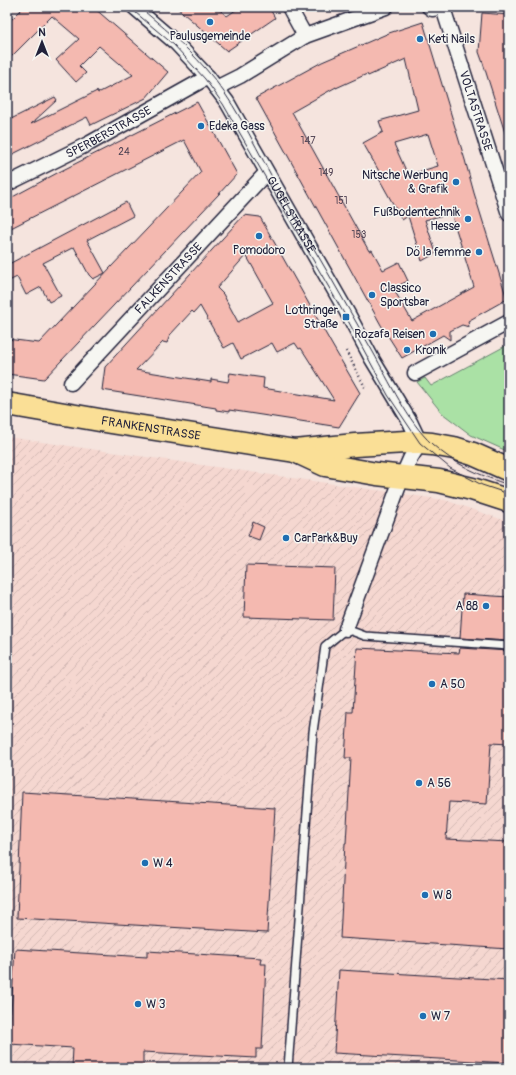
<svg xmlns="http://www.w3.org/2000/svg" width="516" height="1075" font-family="Pangolin,sans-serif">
	<defs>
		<pattern id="industrial-furrows" width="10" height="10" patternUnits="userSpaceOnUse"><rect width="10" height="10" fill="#f5d7d0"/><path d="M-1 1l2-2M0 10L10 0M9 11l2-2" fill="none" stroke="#d2b8b4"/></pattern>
	</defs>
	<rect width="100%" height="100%" fill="#f5e4de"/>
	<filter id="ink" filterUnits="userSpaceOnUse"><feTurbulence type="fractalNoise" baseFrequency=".025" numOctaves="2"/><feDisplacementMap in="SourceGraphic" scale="8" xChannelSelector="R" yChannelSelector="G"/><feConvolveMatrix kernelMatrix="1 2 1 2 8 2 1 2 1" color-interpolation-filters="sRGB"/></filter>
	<g filter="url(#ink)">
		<path fill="url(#industrial-furrows)" d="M7,437L445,500L509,522V1068H7Z"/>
		<path fill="#aae1a5" stroke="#668270" d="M509,344V452L471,435L442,413L417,382L425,378L431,386Z"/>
		<g fill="#f4b9b0" stroke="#22223b" fill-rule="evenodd">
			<path d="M24,7H93L168,72L146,98L91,125L87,117L7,157V121L55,97L57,100L31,124L97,91L98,93L133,75L99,46L79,66L86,73L76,82L56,60L79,39L52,16L7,61V24Z"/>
			<path d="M176,7H216L227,16L240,7H269L275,18L227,51Z"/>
			<path d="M482,13L509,15V136H506L483,63L479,52Z"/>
			<path d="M423,22L465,160L474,193L507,299L468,321L469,327L462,325L450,331V340L443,335L402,358L381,325L256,98L322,62L389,33ZM406,59L418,110L379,121L383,132L363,143L380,173L377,175L402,220L408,216L422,261L436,253L425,220L451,213L474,287L412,321L393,288L408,281L399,262L383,270L372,250L369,251L292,112L336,87V88L367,74L368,76ZM428,134L438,166L408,175L394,144Z"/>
			<path d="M197,102L237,174L218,195L44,379L7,374V339L39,343L201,172L184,140L7,230V200L59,172Z"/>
			<path d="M126,202L133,216L87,240L105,273L93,279L89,275L74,247L43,263L61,296L49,302L41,287L26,295L17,277L7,282V265Z"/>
			<path d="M244,215L260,217L331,343L360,393L339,427L229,410V412L223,411L216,410V408L102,390L105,367ZM246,255L273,303L238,322L223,294L217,288ZM200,306L224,348L233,343L241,359L272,343L277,352L295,343L299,349L301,348L334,400L263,388L264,378L230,373L228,382L211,379V382L136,370L163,342L167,343L170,335L192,311L194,313Z"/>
			<path d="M253,522L264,527L259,540L248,536Z"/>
			<path d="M246,565L335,568L333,620L244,617Z"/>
			<path d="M463,594L509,597V641L460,638Z"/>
			<path d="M357,648L459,653L460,648L509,651V744L491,743L487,804L449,802L446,839L509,842V949L340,938L345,843H346L351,758H345L348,712H353Z"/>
			<path d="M22,792L275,808L267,933L17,918Z"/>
			<path d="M15,949L147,957V951L261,958L260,964H266L262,1049H256V1058L143,1052V1068H72L73,1048L9,1044Z"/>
			<path d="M339,970L509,980V1063L334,1053Z"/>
		</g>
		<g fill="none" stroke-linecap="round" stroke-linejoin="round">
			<defs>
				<path id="lane" d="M288,1068L313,732L325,646L346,629L365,636L509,646"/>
				<g id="street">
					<path id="s1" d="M134,7L176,43L208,77L227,102L348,314L372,359L410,422L420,443L410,459L402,477L346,629"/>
					<path d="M289,7L305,36"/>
					<path d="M429,7L432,9L444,7"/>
					<path id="s2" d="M443,8L509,214"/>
					<path d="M216,88L240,76L305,36L386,7"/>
					<path id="s3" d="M7,184L90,143L208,77"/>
					<path d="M415,373L509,322"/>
					<path id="s4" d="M71,383L266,173"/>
				</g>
				<g id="primary">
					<path id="s5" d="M7,404L111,422L295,451L355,445L406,442L432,444L454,448L473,454L509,470"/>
					<path d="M295,451L325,465L377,474L439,481L472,489L509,501"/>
				</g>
			</defs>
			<use href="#lane" stroke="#22223b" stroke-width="10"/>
			<use href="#street" stroke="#22223b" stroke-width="17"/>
			<use href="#primary" stroke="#22223b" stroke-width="25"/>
			<path stroke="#22223b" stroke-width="2.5" stroke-dasharray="1 3" stroke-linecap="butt" d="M346,351L366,389"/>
			<use href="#lane" stroke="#f6f6f2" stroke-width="7"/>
			<use href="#street" stroke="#f6f6f2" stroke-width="14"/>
			<use href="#primary" stroke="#fadf96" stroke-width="22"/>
			<g stroke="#22223b" stroke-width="1">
				<path d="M129,7L174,45L205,79L223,104L346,317L388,395L420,443L450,468L482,485L509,494"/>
				<path d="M139,7C162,26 185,45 205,68C233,99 251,138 271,175"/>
				<path d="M279,189C311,243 342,297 373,352C389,381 408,422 432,444C454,464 481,476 509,485"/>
			</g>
		</g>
	</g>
	<g fill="#1f6fb2" stroke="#f6f6f2" stroke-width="1.5">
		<circle cx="210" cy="22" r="4"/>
		<circle cx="420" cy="39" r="4"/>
		<circle cx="201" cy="126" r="4"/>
		<circle cx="456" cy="182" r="4"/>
		<circle cx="468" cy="219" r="4"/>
		<circle cx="259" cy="236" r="4"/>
		<circle cx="479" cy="252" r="4"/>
		<circle cx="372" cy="295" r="4"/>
		<rect x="342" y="313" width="8" height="8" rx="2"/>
		<circle cx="433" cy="334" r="4"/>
		<circle cx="407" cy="350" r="4"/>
		<circle cx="286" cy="538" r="4"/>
		<circle cx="486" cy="606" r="4"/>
		<circle cx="432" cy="684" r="4"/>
		<circle cx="419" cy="783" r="4"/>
		<circle cx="145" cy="863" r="4"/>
		<circle cx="425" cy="895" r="4"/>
		<circle cx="138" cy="1004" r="4"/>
		<circle cx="423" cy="1016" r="4"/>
	</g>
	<g text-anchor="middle" stroke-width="3" stroke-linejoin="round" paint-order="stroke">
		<g font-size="10" fill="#564858">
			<text x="308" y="144">147</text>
			<text x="124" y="155">24</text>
			<text x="326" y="176">149</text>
			<text x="341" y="204">151</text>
			<text x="359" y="238">153</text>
		</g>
		<g font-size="12" fill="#22223b" stroke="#f6f6f2" text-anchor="start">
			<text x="210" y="40" text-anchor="middle">Paulusgemeinde</text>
			<text x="428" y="43">Keti Nails</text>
			<text x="209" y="130">Edeka Gass</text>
			<text x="448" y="179" text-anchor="end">Nitsche Werbung<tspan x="448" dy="14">&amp; Grafik</tspan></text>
			<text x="460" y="216" text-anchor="end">Fußbodentechnik<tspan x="460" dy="14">Hesse</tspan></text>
			<text x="259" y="254" text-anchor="middle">Pomodoro</text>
			<text x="471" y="256" text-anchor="end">Dö la femme</text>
			<text x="380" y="292">Classico<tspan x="380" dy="14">Sportsbar</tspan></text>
			<text x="338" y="314" text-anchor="end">Lothringer<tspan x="338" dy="14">Straße</tspan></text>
			<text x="425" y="338" text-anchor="end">Rozafa Reisen</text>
			<text x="415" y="354">Kronik</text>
			<text x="294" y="542">CarPark&amp;Buy</text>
			<text x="478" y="610" text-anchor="end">A 88</text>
			<text x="440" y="688">A 50</text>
			<text x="427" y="787">A 56</text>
			<text x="153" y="867">W 4</text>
			<text x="433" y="899">W 8</text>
			<text x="146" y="1008">W 3</text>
			<text x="431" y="1020">W 7</text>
		</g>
		<g font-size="12" fill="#22223b" stroke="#f6f6f2">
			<text dy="4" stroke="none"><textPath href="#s2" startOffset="108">VOLTASTRASSE</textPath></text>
			<text dy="4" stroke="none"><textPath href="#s3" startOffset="114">SPERBERSTRASSE</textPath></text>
			<text dy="4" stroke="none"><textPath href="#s1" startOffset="263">GUGELSTRASSE</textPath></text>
			<text dy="4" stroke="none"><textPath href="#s4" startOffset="143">FALKENSTRASSE</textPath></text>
			<text dy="4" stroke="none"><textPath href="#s5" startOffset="146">FRANKENSTRASSE</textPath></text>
		</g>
	</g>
	<rect width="516" height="1075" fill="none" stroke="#f6f6f2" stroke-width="24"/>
	<rect x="12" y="12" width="492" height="1051" fill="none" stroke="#22223b" stroke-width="1.5" filter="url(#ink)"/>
	<g transform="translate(42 42)" stroke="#f6f6f2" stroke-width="3" paint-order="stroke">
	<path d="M0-3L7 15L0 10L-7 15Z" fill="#22223b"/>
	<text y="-6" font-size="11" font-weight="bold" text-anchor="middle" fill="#22223b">N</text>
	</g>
</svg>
